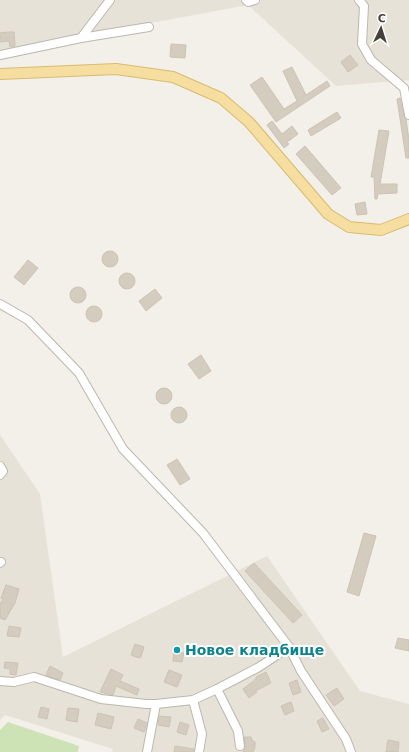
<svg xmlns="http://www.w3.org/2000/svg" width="409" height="752" font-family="'DejaVu Sans',sans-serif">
	<rect width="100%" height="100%" fill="#f3f0e9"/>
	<g fill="#e6e2d7">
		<path d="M0,0H409V80L336,86L248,5L0,51Z"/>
		<path d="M0,435L40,494L63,657L267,556L360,691L409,704V752H112L113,749L5,715L0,720Z"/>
	</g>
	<path fill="#cde3b5" d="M8,722L79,746L78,752H0V730Z"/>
	<g fill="#d3ccbf" stroke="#cdc3b3">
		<path d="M8,32H14L15,46L10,47L9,41L0,42V33Z"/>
		<path d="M171,44L186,45L185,58L170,57Z"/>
		<path d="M350,55L358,65L348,72L341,62Z"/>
		<path d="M292,67L306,95L327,81L330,86L276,122L250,85L262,77L284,109L297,101L283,71Z"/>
		<path d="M400,98L404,116L406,119L409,140V158H406L397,99Z"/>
		<path d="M337,112L341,118L311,136L308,130Z"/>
		<path d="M272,121L282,134L292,126L298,134L287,142L289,144L284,148L267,125Z"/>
		<path d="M379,130L389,131L380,184H397V193L378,194L377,199H375L374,177H371Z"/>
		<path d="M305,146L341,188L332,195L296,154Z"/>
		<path d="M365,202L367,214L357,215L355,204Z"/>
		<circle cx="110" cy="259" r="8"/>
		<path d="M28,260L38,268L24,285L14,277Z"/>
		<circle cx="127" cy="281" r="8"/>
		<circle cx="78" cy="295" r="8"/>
		<path d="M155,289L162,298L146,311L139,301Z"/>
		<circle cx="94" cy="314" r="8"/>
		<path d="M201,355L211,371L199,379L188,364Z"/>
		<circle cx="164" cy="396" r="8"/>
		<circle cx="179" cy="415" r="8"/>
		<path d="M177,459L190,479L180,485L167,465Z"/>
		<path d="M364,533L376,536L359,596L347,592Z"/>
		<path d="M254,563L302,615L293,623L245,571Z"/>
		<path d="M6,585L19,589L15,603L5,620L0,618V604L3,599L1,598Z"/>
		<path d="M9,626L21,628L19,637L7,636Z"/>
		<path d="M398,638L409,640V651L395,648Z"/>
		<path d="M135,644L144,647L141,657L139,658L131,655Z"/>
		<path d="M174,652L184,653L182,662L173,661Z"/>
		<path d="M5,662L18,663L16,675L10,674V669L4,668Z"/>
		<path d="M50,666L63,673L60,680L46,675Z"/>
		<path d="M111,669L123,675L120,681L139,689L137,695L116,686L113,695L100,692Z"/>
		<path d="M169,670L182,675L177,687L164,682Z"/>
		<path d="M266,672L271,683L255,691L257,692L249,698L243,689L256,679V677Z"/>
		<path d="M297,680L301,692L293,695L289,683Z"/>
		<path d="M337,688L344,699L334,706L326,695Z"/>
		<path d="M291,702L294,711L285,715L281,706Z"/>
		<path d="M41,707L49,709L47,719L38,717Z"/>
		<path d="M68,708L79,709L77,722L66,720Z"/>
		<path d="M98,713L114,717L111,729L95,725Z"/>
		<path d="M159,716L171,717L169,727L158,725Z"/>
		<path d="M323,718L329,729L322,732L317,721Z"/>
		<path d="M138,719L147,723L144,732L134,728Z"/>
		<path d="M180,722L189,725L186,735L177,732Z"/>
		<path d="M244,737H251L252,740L255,742V748L253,752H243L245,746Z"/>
		<path d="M388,740L399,742L398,752H386Z"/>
		<path d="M175,746L194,749V752H174Z"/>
	</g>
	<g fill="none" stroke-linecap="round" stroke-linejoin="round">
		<defs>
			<g id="minor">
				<path d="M246,0L248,2L255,0"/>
				<path d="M359,0L364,6L362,44L371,60L404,88L409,115"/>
				<path d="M81,38L149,27"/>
				<path d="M0,55L81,38L110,0"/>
				<path d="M0,304L28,320L79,373L123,449L203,533L289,647L301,671L346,739L351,752"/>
				<path d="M0,466L3,471L0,475"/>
				<path d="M0,563L1,562"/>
				<path d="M0,681L14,682L34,677L101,699L146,704H156L193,700L217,689L259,667L289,647"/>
				<path d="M217,689L238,731L240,746"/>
				<path d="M193,700L202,734L199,752"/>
				<path d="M147,752L156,704"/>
			</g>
			<path id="major" d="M0,74L116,69L173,77L221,98L249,122L328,214L349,227L381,230L409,219"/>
		</defs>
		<use href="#minor" stroke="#bdb7ac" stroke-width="10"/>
		<use href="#major" stroke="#d8bb71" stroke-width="12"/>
		<use href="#minor" stroke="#fff" stroke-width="8"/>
		<use href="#major" stroke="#f5dea0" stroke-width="10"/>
	</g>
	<circle fill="#0f9aa8" stroke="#fff" stroke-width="1.5" cx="177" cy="650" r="4"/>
	<g text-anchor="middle" stroke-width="4" stroke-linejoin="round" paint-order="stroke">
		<g font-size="14" font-weight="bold" fill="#0d838f" stroke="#fff" text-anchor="start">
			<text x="185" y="655">Новое кладбище</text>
		</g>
	</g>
	<g transform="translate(381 28) rotate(4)" stroke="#ffffff" stroke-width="3" paint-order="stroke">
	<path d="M0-3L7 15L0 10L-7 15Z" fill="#454038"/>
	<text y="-6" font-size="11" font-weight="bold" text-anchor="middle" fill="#454038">С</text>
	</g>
</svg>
